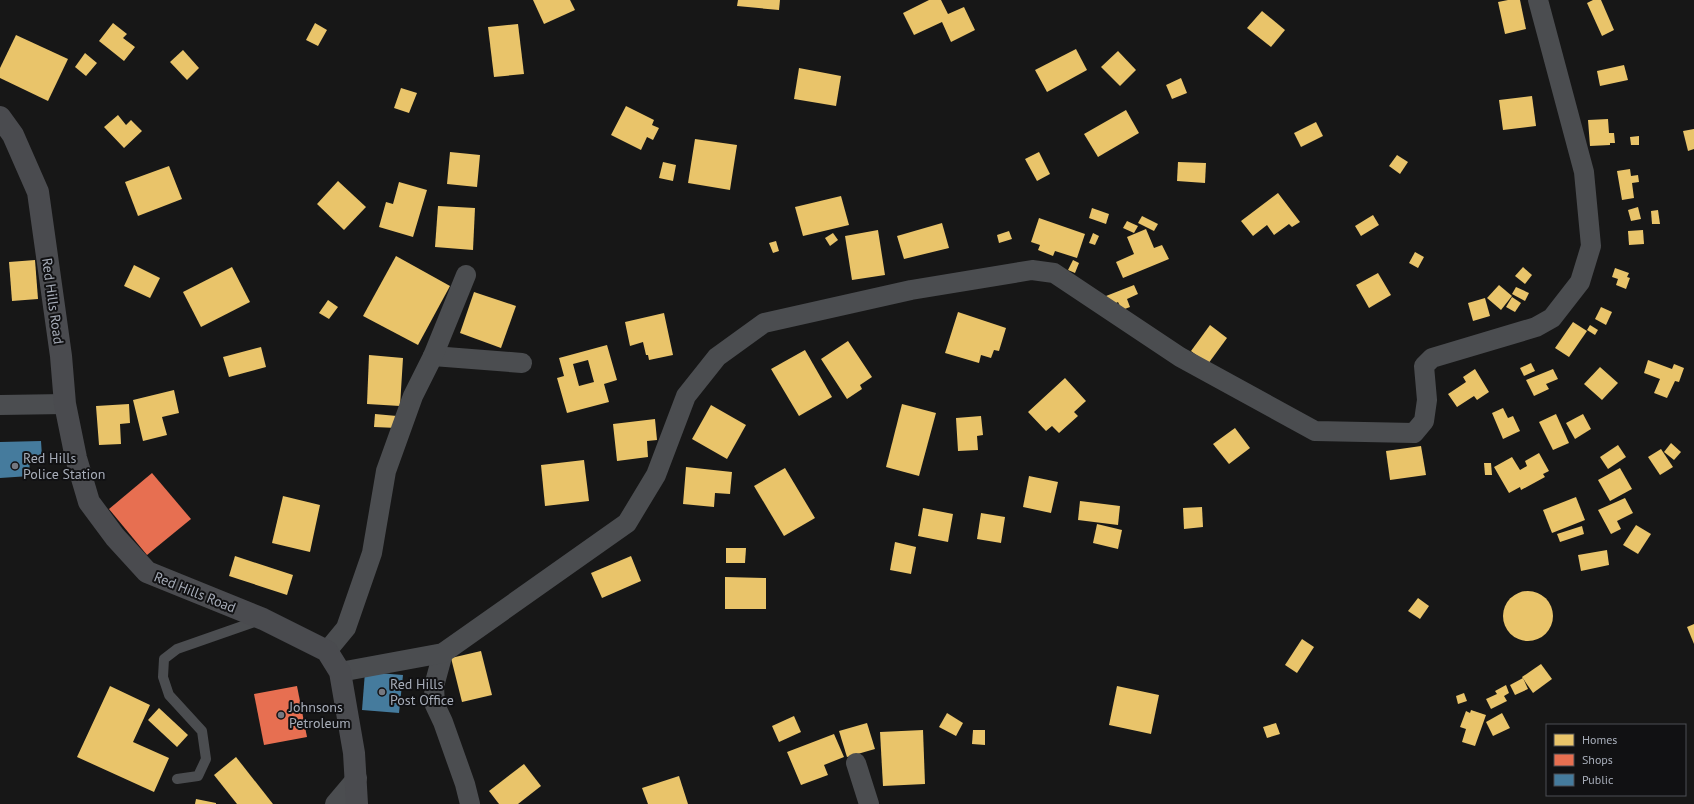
<svg xmlns="http://www.w3.org/2000/svg" width="1694" height="804" font-family="'PT Sans',sans-serif">
	<rect width="100%" height="100%" fill="#171717"/>
	<g fill="#e9c46a" fill-rule="evenodd">
		<path d="M533,0H570L575,10L544,24Z"/>
		<path d="M738,0H780L779,10L737,6Z"/>
		<path d="M929,0H941L948,14L964,7L975,30L951,42L942,22L914,35L903,13Z"/>
		<path d="M1508,0H1520L1526,29L1505,34L1498,2Z"/>
		<path d="M1593,0H1601L1614,30L1602,36L1587,3Z"/>
		<path d="M1262,11L1285,30L1271,47L1247,28Z"/>
		<path d="M113,23L127,34L123,38L135,47L124,61L99,41Z"/>
		<path d="M315,23L327,30L318,46L306,40Z"/>
		<path d="M518,24L524,74L494,77L488,27Z"/>
		<path d="M16,35L68,59L48,101L0,78V68Z"/>
		<path d="M1076,49L1087,70L1047,92L1035,70Z"/>
		<path d="M183,50L199,68L187,80L170,62Z"/>
		<path d="M1118,51L1136,70L1120,86L1101,67Z"/>
		<path d="M85,53L97,63L86,76L75,67Z"/>
		<path d="M1624,65L1628,80L1600,86L1597,71Z"/>
		<path d="M799,68L841,76L836,106L794,99Z"/>
		<path d="M1181,78L1187,93L1172,99L1166,85Z"/>
		<path d="M401,88L417,93L409,113L394,108Z"/>
		<path d="M1532,96L1536,126L1503,130L1499,100Z"/>
		<path d="M626,106L654,120L652,125L659,128L653,140L647,137L641,150L611,135Z"/>
		<path d="M1126,110L1139,133L1098,157L1084,134Z"/>
		<path d="M118,115L126,125L131,120L142,131L124,148L104,127Z"/>
		<path d="M1608,119L1609,133H1614L1615,143H1610V145L1590,146L1588,120Z"/>
		<path d="M1316,122L1323,136L1301,147L1294,133Z"/>
		<path d="M1694,129V149L1688,151L1683,131Z"/>
		<path d="M1639,136V145H1631L1630,137Z"/>
		<path d="M695,139L737,145L730,190L688,183Z"/>
		<path d="M450,152L480,155L477,187L447,184Z"/>
		<path d="M1039,152L1050,174L1037,181L1025,159Z"/>
		<path d="M1397,155L1408,162L1400,174L1389,166Z"/>
		<path d="M663,162L676,165L673,181L659,178Z"/>
		<path d="M1178,162L1206,163L1205,183L1177,181Z"/>
		<path d="M169,166L182,199L138,216L125,182Z"/>
		<path d="M1630,169L1631,176L1638,175L1639,182L1632,183L1634,198L1622,200L1617,171Z"/>
		<path d="M338,181L366,207L344,230L317,204Z"/>
		<path d="M399,182L427,190L413,237L379,227L386,202L393,204Z"/>
		<path d="M1278,193L1300,222L1292,227L1289,224L1274,235L1267,225L1253,236L1241,221Z"/>
		<path d="M841,196L849,225L803,236L795,207Z"/>
		<path d="M438,206L475,208L473,250L435,247Z"/>
		<path d="M1638,207L1641,219L1631,221L1628,210Z"/>
		<path d="M1092,208L1109,214L1106,224L1089,218Z"/>
		<path d="M1658,210L1660,224H1652L1651,211Z"/>
		<path d="M1373,215L1379,225L1361,236L1355,226Z"/>
		<path d="M1142,216L1158,224L1154,231L1138,223Z"/>
		<path d="M1039,218L1085,234L1077,258L1055,251L1053,256L1038,250L1040,245L1031,242Z"/>
		<path d="M1127,221L1138,226L1134,233L1123,228Z"/>
		<path d="M942,223L949,248L904,259L897,236Z"/>
		<path d="M1146,229L1154,248L1162,245L1169,259L1123,278L1116,262L1134,254L1127,237Z"/>
		<path d="M878,230L885,275L852,280L845,236Z"/>
		<path d="M1643,230L1644,244L1629,245L1628,231Z"/>
		<path d="M1009,231L1012,239L999,243L997,235Z"/>
		<path d="M833,233L838,240L830,246L825,238Z"/>
		<path d="M1093,233L1099,236L1095,245L1089,243Z"/>
		<path d="M776,241L779,251L773,253L769,243Z"/>
		<path d="M1415,252L1424,257L1418,268L1409,263Z"/>
		<path d="M396,256L450,286L418,345L363,316Z"/>
		<path d="M35,260L38,299L12,301L9,262Z"/>
		<path d="M1073,260L1079,263L1075,273L1068,270Z"/>
		<path d="M134,265L160,278L150,298L124,286Z"/>
		<path d="M232,267L250,302L201,327L183,292Z"/>
		<path d="M1523,267L1532,275L1525,284L1515,276Z"/>
		<path d="M1615,268L1629,273L1627,277L1630,278L1626,289L1616,285L1618,279L1612,277Z"/>
		<path d="M1378,273L1391,295L1369,308L1356,285Z"/>
		<path d="M1134,285L1138,294L1127,299L1130,307L1122,310L1118,302L1110,306L1106,296Z"/>
		<path d="M1499,285L1512,296L1501,310L1487,298Z"/>
		<path d="M1516,287L1529,293L1525,301L1512,294Z"/>
		<path d="M474,292L516,306L501,348L460,333Z"/>
		<path d="M1512,297L1521,303L1515,312L1506,307Z"/>
		<path d="M1485,298L1490,316L1473,321L1468,303Z"/>
		<path d="M328,300L338,307L329,319L319,313Z"/>
		<path d="M1601,307L1612,312L1606,325L1595,319Z"/>
		<path d="M958,312L1006,328L999,351L994,350L991,358L981,355L979,363L945,353Z"/>
		<path d="M664,313L673,355L649,360L648,355H646L643,342L630,346L625,322Z"/>
		<path d="M1573,322L1587,331L1569,357L1555,348Z"/>
		<path d="M1210,325L1227,338L1208,364L1191,351Z"/>
		<path d="M1590,325L1598,330L1595,335L1587,330Z"/>
		<path d="M848,341L872,377L860,385L862,389L847,399L821,359Z"/>
		<path d="M607,345L617,380L604,384L609,402L567,413L557,378L564,376L559,358ZM588,360L594,382L579,386L573,364Z"/>
		<path d="M261,347L266,367L229,377L223,357Z"/>
		<path d="M805,350L832,397L799,416L771,369Z"/>
		<path d="M369,355L403,358L400,406L367,404Z"/>
		<path d="M1648,360L1672,369L1674,364L1684,368L1679,382L1675,381L1667,398L1654,393L1660,379L1644,373Z"/>
		<path d="M1531,363L1535,371L1524,376L1520,368Z"/>
		<path d="M1600,367L1618,383L1602,400L1584,384Z"/>
		<path d="M1475,369L1489,392L1477,400L1474,396L1457,407L1448,394L1466,382L1463,377Z"/>
		<path d="M1553,369L1558,379L1546,384L1549,389L1534,396L1526,380Z"/>
		<path d="M1065,378L1086,401L1074,412L1078,416L1059,433L1052,426L1046,431L1028,412Z"/>
		<path d="M174,390L179,413L162,417L167,435L143,441L133,400Z"/>
		<path d="M129,404L130,423L120,424L121,444L99,445L96,406Z"/>
		<path d="M902,404L936,413L919,476L886,467Z"/>
		<path d="M711,405L746,425L727,459L692,439Z"/>
		<path d="M1503,408L1508,418L1513,416L1520,431L1503,439L1492,413Z"/>
		<path d="M375,414L397,416V428L374,427Z"/>
		<path d="M1556,414L1569,443L1553,450L1539,422Z"/>
		<path d="M1583,414L1591,429L1575,439L1566,423Z"/>
		<path d="M981,416L983,435L977,436L978,450L958,451L956,418Z"/>
		<path d="M655,419L657,440L647,441L648,457L617,461L613,424Z"/>
		<path d="M1235,428L1250,448L1229,464L1213,444Z"/>
		<path d="M1671,443L1681,452L1674,460L1664,452Z"/>
		<path d="M1618,445L1626,457L1608,469L1600,457Z"/>
		<path d="M1421,446L1426,475L1390,480L1386,451Z"/>
		<path d="M1661,449L1673,467L1660,475L1648,457Z"/>
		<path d="M1539,453L1549,471L1543,474L1545,477L1521,490L1520,487L1509,493L1494,467L1512,457L1520,470L1527,466L1525,461Z"/>
		<path d="M584,460L589,501L545,506L541,465Z"/>
		<path d="M1484,463H1491L1492,475H1485Z"/>
		<path d="M686,467L732,472L730,494L715,493L714,507L683,504Z"/>
		<path d="M785,468L815,518L784,536L754,486Z"/>
		<path d="M1620,468L1632,489L1610,501L1598,480Z"/>
		<path d="M1029,476L1058,482L1051,513L1023,507Z"/>
		<path d="M283,496L320,505L310,552L272,543Z"/>
		<path d="M1576,497L1585,520L1552,533L1543,510Z"/>
		<path d="M1625,498L1633,513L1617,521L1621,529L1611,534L1598,510Z"/>
		<path d="M1080,501L1120,506L1118,525L1078,520Z"/>
		<path d="M1202,507L1203,527L1184,529L1183,508Z"/>
		<path d="M923,508L953,514L948,542L918,536Z"/>
		<path d="M981,513L1005,517L1001,543L977,539Z"/>
		<path d="M1097,524L1122,530L1118,549L1093,543Z"/>
		<path d="M1636,525L1651,534L1638,554L1623,545Z"/>
		<path d="M1582,526L1584,534L1560,542L1557,534Z"/>
		<path d="M895,542L916,547L911,574L890,570Z"/>
		<path d="M726,548H746L745,563H726Z"/>
		<path d="M1607,550L1609,565L1581,571L1578,555Z"/>
		<path d="M235,556L293,575L287,595L229,576Z"/>
		<path d="M631,556L641,581L602,598L591,573Z"/>
		<path d="M725,577L766,578V609H725Z"/>
		<circle cx="1528" cy="616" r="25"/>
		<path d="M1418,598L1429,606L1420,619L1408,611Z"/>
		<path d="M1694,624V644L1687,627Z"/>
		<path d="M1302,639L1314,647L1297,673L1285,665Z"/>
		<path d="M481,651L492,695L462,702L451,658Z"/>
		<path d="M1541,664L1552,679L1533,693L1522,677Z"/>
		<path d="M1523,678L1528,689L1515,695L1510,685Z"/>
		<path d="M1506,685L1509,693L1504,696L1507,701L1491,709L1486,699L1497,694L1495,691Z"/>
		<path d="M110,686L150,705L133,742L169,758L154,792L77,757Z"/>
		<path d="M1117,686L1159,695L1151,734L1109,725Z"/>
		<path d="M1464,693L1467,701L1458,704L1456,696Z"/>
		<path d="M159,708L188,735L177,747L148,720Z"/>
		<path d="M1471,710L1486,715L1475,746L1462,742L1466,729L1460,727L1466,711L1470,713Z"/>
		<path d="M947,713L963,723L956,736L939,727Z"/>
		<path d="M1502,713L1510,728L1493,736L1486,722Z"/>
		<path d="M794,716L801,732L779,742L772,726Z"/>
		<path d="M867,723L875,749L847,757L839,731Z"/>
		<path d="M1276,723L1280,734L1267,738L1263,727Z"/>
		<path d="M923,730L925,784L883,786L880,732Z"/>
		<path d="M973,730H985V745L972,744Z"/>
		<path d="M834,734L844,757L824,765L828,775L801,785L787,752Z"/>
		<path d="M236,757L273,804H237L214,775Z"/>
		<path d="M524,764L541,786L518,804H499L489,791Z"/>
		<path d="M679,776L688,804H648L642,788Z"/>
		<path d="M196,799L216,803V804H195Z"/>
	</g>
	<g fill="#e76f51">
		<path d="M152,473L191,519L147,555L109,509Z"/>
		<path d="M297,686L307,737L264,745L254,694Z"/>
	</g>
	<g fill="#457b9d">
		<path d="M41,441L42,456H29L30,476L0,478V442Z"/>
		<path d="M365,672L403,675L399,713L362,710Z"/>
	</g>
	<g fill="none" stroke-linecap="round" stroke-linejoin="round">
		<path stroke="#4b4d50" stroke-width="10" d="M177,779L198,776L206,759L202,731L169,695L163,677L164,659L177,649L260,620"/>
		<g stroke="#4b4d50" stroke-width="20">
			<path d="M433,356L522,363"/>
			<path d="M0,405L65,404"/>
			<path d="M327,651L346,628L372,553L386,471L413,396L433,356L466,275"/>
			<path d="M443,653L434,686L435,705L443,722L465,784L470,804"/>
			<path d="M340,672L443,653L627,523L656,475L686,396L717,357L764,323L911,290L1032,270L1054,273L1180,357L1315,431L1414,433L1424,421L1427,400L1424,366L1432,358L1536,327L1552,318L1580,282L1591,246L1584,172L1538,0"/>
			<path d="M856,763L869,804"/>
			<path d="M335,804L357,778"/>
		</g>
		<path stroke="#4a4b4f" stroke-width="22" d="M0,117L13,135L38,192L61,356L65,404L76,458L89,502L115,537L147,572L263,619L327,651L340,672L354,753L357,804"/>
	</g>
	<g fill="#757880" stroke="#111113" stroke-width="1.5">
		<circle cx="15" cy="466" r="4"/>
		<circle cx="382" cy="692" r="4"/>
		<circle cx="281" cy="715" r="4"/>
	</g>
	<g text-anchor="middle" stroke-width="4" stroke-linejoin="round" paint-order="stroke">
		<g font-size="14" fill="#a7adb9" stroke="#111113">
			<text transform="translate(53 301) rotate(82)" y="5">Red Hills Road</text>
			<text transform="translate(195 592) rotate(22)" y="5">Red Hills Road</text>
		</g>
		<g font-size="14" fill="#a7adb9" stroke="#111113" text-anchor="start">
			<text x="23" y="463">Red Hills<tspan x="23" dy="16">Police Station</tspan></text>
			<text x="390" y="689">Red Hills<tspan x="390" dy="16">Post Office</tspan></text>
			<text x="289" y="712">Johnsons<tspan x="289" dy="16">Petroleum</tspan></text>
		</g>
	</g>
	<rect x="1546" y="724" width="140" height="72" fill="#111113" stroke="#4d4f55"/>
	<rect x="1554" y="734" width="20" height="12" fill="#e9c46a" stroke="#4d4f55"/>
	<text x="1582" y="744" font-size="12" fill="#a7adb9">Homes</text>
	<rect x="1554" y="754" width="20" height="12" fill="#e76f51" stroke="#4d4f55"/>
	<text x="1582" y="764" font-size="12" fill="#a7adb9">Shops</text>
	<rect x="1554" y="774" width="20" height="12" fill="#457b9d" stroke="#4d4f55"/>
	<text x="1582" y="784" font-size="12" fill="#a7adb9">Public</text>
</svg>
